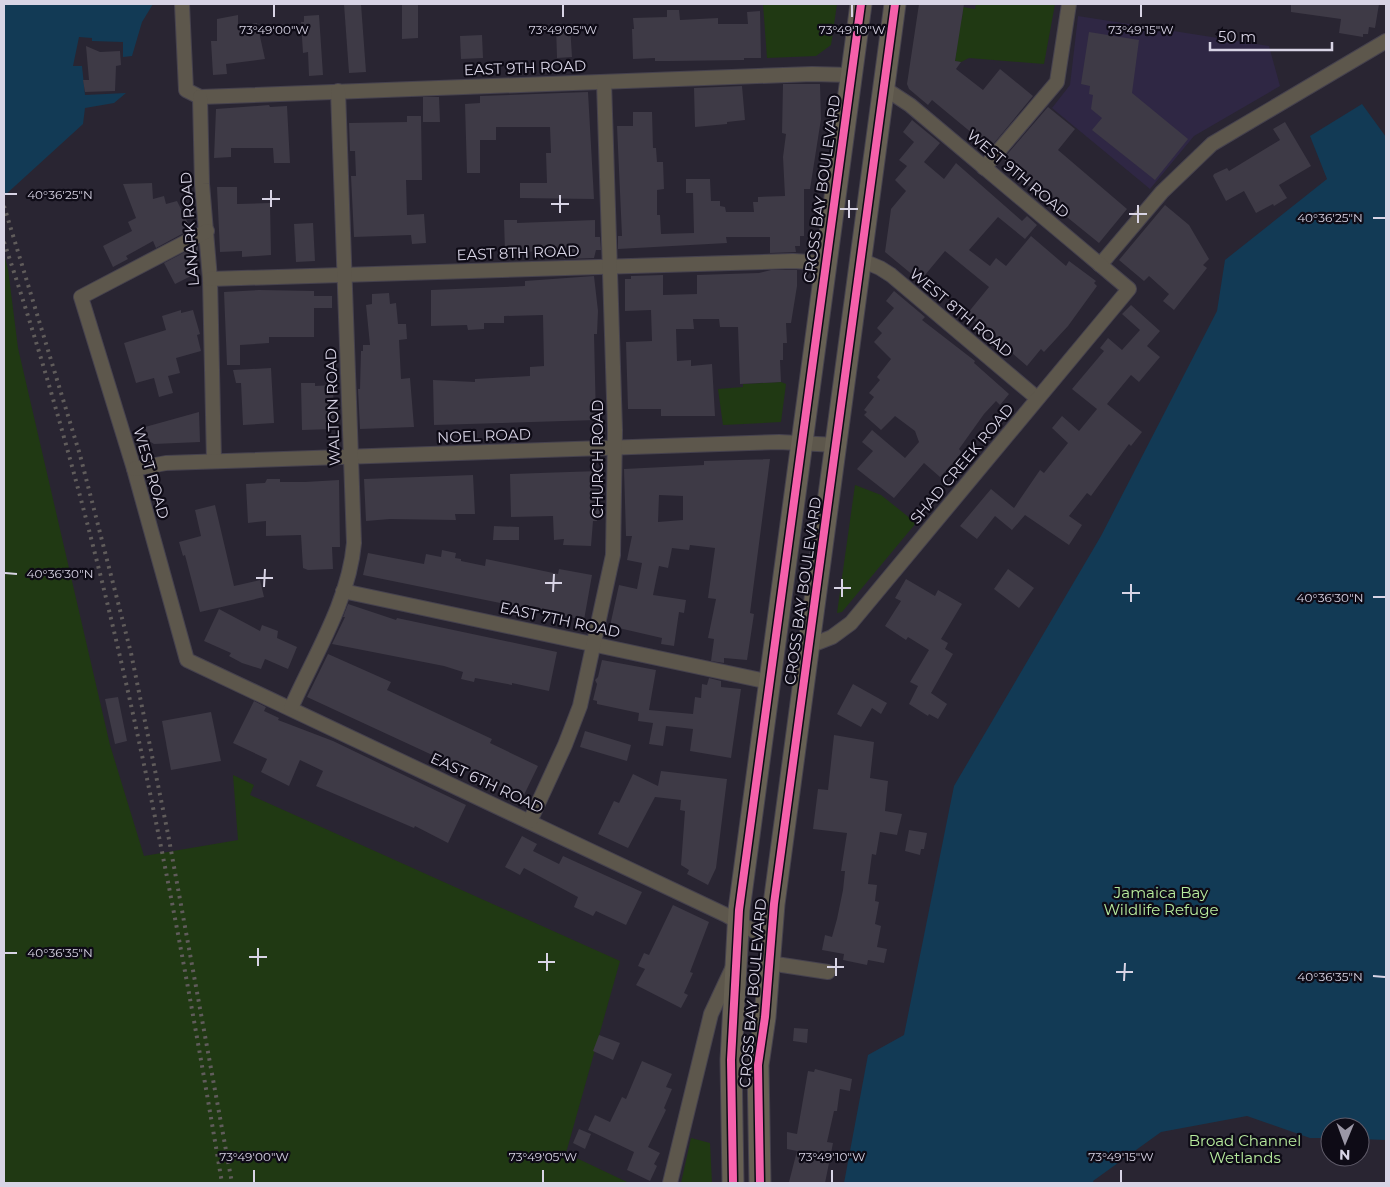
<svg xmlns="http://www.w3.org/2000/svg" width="1390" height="1187" font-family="Montserrat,sans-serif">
	<rect width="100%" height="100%" fill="#292532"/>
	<path fill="#2f2744" d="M1078,16L1269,46L1280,86L1194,136L1150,189L1052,108L1070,85Z"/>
	<g fill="#203913">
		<path d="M763,4H837L831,45L816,56L767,58Z"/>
		<path d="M976,4H1055L1044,64L969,58L961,62L955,61L959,31L954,19L962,20L963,7L975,9Z"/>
		<path d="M4,254L8,269L18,348L110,745L144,856L238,840L233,775L254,785L250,795L620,961L566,1153L629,1183H4Z"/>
		<path d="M781,382L786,384L781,422L723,425L718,389L743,387V384Z"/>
		<path d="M855,485L881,495L916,523L842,612L837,613Z"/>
		<path d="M691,1138L710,1143L712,1183H681Z"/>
	</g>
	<g fill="#123a55">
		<path d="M4,4H153L142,22L132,56L123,57V42L92,41V38L79,37L73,66H82L85,95L126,93L114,103L85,108L83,124L4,196Z"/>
		<path d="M1362,104L1386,137V1140L1360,1139V1127H1330V1138H1310L1247,1116L1161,1132L1093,1181L1094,1183H844L868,1055L904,1035L954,786L1101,536L1217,311L1225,260L1327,179L1310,136Z"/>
	</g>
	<g fill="#3e3a46" fill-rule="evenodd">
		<path d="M344,4H361L366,72L349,73Z"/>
		<path d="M402,4H418V38L402,39Z"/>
		<path d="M919,4H964L955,61L961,62L956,69L983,90L1000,69L1033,96L990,148L932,100L928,105L909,89L907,84Z"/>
		<path d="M1291,4H1379L1375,28L1369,27L1368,34H1363V37L1339,33L1341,19L1291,12Z"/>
		<path d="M667,10H679L680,20L718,18V24H748L747,12L760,11L761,58H744V60L670,61H655V58L633,59L632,29H634L633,18L667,17Z"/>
		<path d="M238,15V26L257,23L265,59L226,64L227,74L213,75L211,41H217V19Z"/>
		<path d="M319,15L323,75L309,76L308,52L303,53L301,22H304V16Z"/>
		<path d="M570,25L572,57L557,58L556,26Z"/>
		<path d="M1089,32L1139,40L1132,93L1188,139L1155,180L1092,130L1102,118L1091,109L1093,95L1089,94L1090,86L1081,84Z"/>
		<path d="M482,35L483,58L461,59L460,36Z"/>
		<path d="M86,46L100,52L120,51L121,65L116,66L115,91L85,92L83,80H89Z"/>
		<path d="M783,84H820L821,119L810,189H804V236H800V246H795L796,252L770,253V237H726L727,243L618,249V236H622L617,126H633V112H652L653,148H656L657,162H663L664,189L657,190V215H660L661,234L694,233L693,193H686V179H710L711,201H720V206L725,207L726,212H754L753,202H758V197L785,196L783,157L786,134L782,133Z"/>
		<path d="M742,86L745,120L727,122V124L695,127L694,88Z"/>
		<path d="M588,92L594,199L520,198V183H547L546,153H551L550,127H496V140H480V173H467L465,104L480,103V96Z"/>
		<path d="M423,97H439L440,122H423Z"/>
		<path d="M269,105L270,107L287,106L290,163H274L273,148H231V157L214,158L216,109Z"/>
		<path d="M1048,107L1075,129L1058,150L1127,209L1099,243L1031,188L1017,175L1019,172L1003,159Z"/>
		<path d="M407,116H421L422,180H406L407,215L424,214L426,243L412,244L411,235L354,237L351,176H356L355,151H350L349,123L407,122Z"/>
		<path d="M912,120L940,143L924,162L944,179L956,163L1022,221L1027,216L1037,225L1025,239L998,217L969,250L990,266L996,258L1006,266L1031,236L1066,266L1069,261L1096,281L1094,283L1097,286L1068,326L1044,352L1041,349L1027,366L967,314L989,287L945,251L920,281L885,252L891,209L906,191L895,180L907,166L899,160L914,142L903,132Z"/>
		<path d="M1285,122L1311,166L1279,185L1287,198L1274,206L1273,204L1256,213L1244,191L1226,201L1213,176L1214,174L1227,168L1229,171L1280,140L1273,129Z"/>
		<path d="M152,183L153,199L164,196L166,204L177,201L191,229L156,248L153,241L126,256L128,259L113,267L103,246L132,231L128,222L136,218L123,184Z"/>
		<path d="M217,187H237V204L270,203L271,255L242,257V251L220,252Z"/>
		<path d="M1165,205L1189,225L1209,259L1203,265L1207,268L1174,310L1163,301L1169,294L1149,276L1144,281L1119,260Z"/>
		<path d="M504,220H517V223L595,220V237H600L601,250H596L594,258L564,259V251L505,252Z"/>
		<path d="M313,223L315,261L296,262L294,224Z"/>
		<path d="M198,245L197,273L175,284L164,263Z"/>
		<path d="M771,270H797V286L791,323H786L787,343H783V360H780L781,382L740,384L738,327H720L719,319H693L694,329H676L677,361L691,360V366L712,364L715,416H661V409H628L626,342L652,341L651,310L625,311V279H631V276L663,275V295L697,294V275L759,273Z"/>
		<path d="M594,276L598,311L597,334H594L596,420L434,425L433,380L475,382V379L530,376V367L544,366L543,315L504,316V323H484V329L468,330L467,325L431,326V290L525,286V281Z"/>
		<path d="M259,290L314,291V296H332V308H314V337H269V343L240,345V365H227L224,292Z"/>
		<path d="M894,291L925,317L922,320L975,361L974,363L1009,394L1000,405L996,401L984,414L959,449L962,453L940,477L924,463L894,498L857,469L873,451L862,442L872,430L905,458L919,442L915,431L895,416L881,430L864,415L867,412L864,410L874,397L869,393L880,380L877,377L891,359L874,342L882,333L877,328L894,308L886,301Z"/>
		<path d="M389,293L390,304L396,303L398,324H406L407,339L399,340L401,379L410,378L414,427L360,429L358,389H360L361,351H363V345H370L366,305L372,304V294Z"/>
		<path d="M1131,305L1160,331L1147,346L1160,357L1139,382L1131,375L1107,404L1142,432L1131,446L1129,444L1091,496L1087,493L1069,516L1082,525L1069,545L1025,515L1012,530L995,516L977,539L960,526L991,489L1014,508L1040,470L1044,473L1068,443L1052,428L1062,416L1079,431L1097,409L1072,389L1104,351L1100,348L1108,338L1122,350L1140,330L1122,314Z"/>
		<path d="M181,310V313L193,310L200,334L197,335L201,351L176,358L180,373L168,376L173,393L159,397L154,378L136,383L124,343L166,330L162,316Z"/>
		<path d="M271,368L274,423L243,425L241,383H236L233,370Z"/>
		<path d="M301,383H315V386L333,385L334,429L302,430Z"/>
		<path d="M199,412L200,442L154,444L149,441L145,427Z"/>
		<path d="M770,459L750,613L754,614L747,660L724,658V663L711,661L714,639L708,638L716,599L708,598L715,548L690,545L689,550L672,548L668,568L659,566L653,595L686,600L684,613L679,612L674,646L661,644L662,638L610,626L619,585L637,589L642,563L627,560L632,536H626L624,469L704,465V461ZM659,495L683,496V520L658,522Z"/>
		<path d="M599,471L600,514H596L597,521H593L591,546L563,545L564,539L554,540L553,516L511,517L510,474Z"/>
		<path d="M473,475L475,514H455L456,520L390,519L366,521L364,479Z"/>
		<path d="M267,479H280V482H305L339,480L340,547H332L333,569L308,570L303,568L301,535L266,536V521L248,523L246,484L265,483Z"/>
		<path d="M215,505L234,586L260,580L264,597L200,612L185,555L183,556L179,542L201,536L195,510Z"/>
		<path d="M494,526L519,527V540H493Z"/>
		<path d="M442,550L456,553L455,558L461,559V561L485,566L486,559L558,574L559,569L592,575L584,620L363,575L368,553L424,564L426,554L441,557Z"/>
		<path d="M1008,569L1034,588L1019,608L994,589Z"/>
		<path d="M906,579L935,596L938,590L962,604L941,639L948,643L945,649L953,654L931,693L947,704L938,719L929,714L928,716L909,704L918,686L910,682L929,650L908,637L906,640L885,626L901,601L895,598Z"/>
		<path d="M348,604L396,620L397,618L557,652L549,691L512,683V685L475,678L474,682L461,679L463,672L444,666L332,644L345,617H343Z"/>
		<path d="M219,609L260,631L262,625L278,631L277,638L297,647L288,669L265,659L261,669L242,663L229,656L231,653L204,641Z"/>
		<path d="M328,654L391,682L387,690L492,739L490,743L538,766L523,797L307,697Z"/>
		<path d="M602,660L656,670L649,710L693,714L695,697L701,698L702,684L707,685L709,678L721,681V687L741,689L731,758L690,751L693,729L666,726L663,746L649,744L653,723L638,721L639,713L597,704V701L593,700L597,684L595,680L598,677Z"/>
		<path d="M853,684L887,703L881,714L872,708L861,727L837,714Z"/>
		<path d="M118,697L127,741L115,744L105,699Z"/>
		<path d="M254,701L266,707L264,711L279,718L278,720L333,741L466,805L448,843L415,826L414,828L316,786L323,771L300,760L289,786L261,772L267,759L233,743Z"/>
		<path d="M211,712L221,761L171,770L162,721Z"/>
		<path d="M585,731L631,745L627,761L580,747Z"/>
		<path d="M834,735L874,742L870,778L888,781L885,811L902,814L897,835L880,832L876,855L872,854L868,884L877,885L875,901L879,902L875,924L881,926L877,947L887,949L884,963L868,960L867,965L843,960L844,954L822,950L825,935L832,937L837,919L843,890L845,871H841L847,833L813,829L818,789L828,790Z"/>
		<path d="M661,771L727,779L716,868L708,885L687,874L689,870L681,865L685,811L680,810L681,800L655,797L628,848L598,834L614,801L619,803L633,774L658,786Z"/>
		<path d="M909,830L927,833L924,849H921L920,855L905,851Z"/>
		<path d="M522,836L537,844L533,851L559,864L563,856L642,892L626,925L596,911L593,916L574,907L578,897L524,868L520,875L505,867Z"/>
		<path d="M673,905L709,922L690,972L693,973L684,993L688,995L681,1008L636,985L645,969L638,966L644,953L649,955Z"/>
		<path d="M794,1028L808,1029L807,1043L793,1041Z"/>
		<path d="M599,1035L620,1043L613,1060L593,1051Z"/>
		<path d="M642,1061L672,1074L666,1087L672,1089L664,1108L666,1110L648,1147L660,1153L654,1164L657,1166L650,1181L627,1170L634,1152L588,1130L595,1115L610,1122L622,1097L626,1099Z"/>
		<path d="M815,1069L852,1079L850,1091L840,1089L837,1111H834L827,1142L833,1143L825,1183H797L789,1182L797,1151L787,1149V1132L797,1134L808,1071L814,1072Z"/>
		<path d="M579,1129L591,1134L585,1149L573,1143Z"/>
	</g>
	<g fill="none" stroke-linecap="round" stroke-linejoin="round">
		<defs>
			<g id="street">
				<path d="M182,4L186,90L200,97"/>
				<path d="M200,97L812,74L851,75"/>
				<path d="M200,97L202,184L210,279L214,461"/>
				<path d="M984,168L1057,82L1069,4"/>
				<path d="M207,231L81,297L134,469L187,660L726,915L770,940"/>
				<path d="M861,260L880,268L891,275L1037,398"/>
				<path d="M1100,265L1162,192L1212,144L1386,41"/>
				<path d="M210,279L793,261L826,263"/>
				<path d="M134,469L166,463L779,442L836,445"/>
				<path d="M343,591L770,682"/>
				<path d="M809,646L832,637L851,623L1129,289L910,105L884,88"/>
				<path d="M291,708C314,656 349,601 354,543L338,91"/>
				<path d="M530,821L565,745L580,706L613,555L615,430L604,82"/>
				<path d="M769,963L828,972"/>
				<path d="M670,1183L711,1014L732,969"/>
			</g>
			<g id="primary">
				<path d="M733,1183L731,1060L739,910L861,4"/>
				<path d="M760,1183L758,1065L765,1017L774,904L895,4"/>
			</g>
		</defs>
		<use href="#street" stroke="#46424e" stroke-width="16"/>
		<use href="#primary" stroke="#46424e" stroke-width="23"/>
		<use href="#street" stroke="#5d574c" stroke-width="14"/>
		<use href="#primary" stroke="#666053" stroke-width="21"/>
		<g stroke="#605c5b" stroke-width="4" stroke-dasharray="2.5 5" stroke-linecap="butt">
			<path d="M4,206L80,455L131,653L168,834L232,1183"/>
			<path d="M4,242C107,549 169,865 222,1183"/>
		</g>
		<defs>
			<g id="cycleway">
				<path d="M733,1183L731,1060L739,910L861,4"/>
				<path d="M760,1183L758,1065L765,1017L774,904L895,4"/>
			</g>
		</defs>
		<use href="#cycleway" stroke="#0e0b16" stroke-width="11"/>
		<use href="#cycleway" stroke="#f560ab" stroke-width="8"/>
	</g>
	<path fill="none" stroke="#d8d4e5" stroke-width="2" d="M274,17V5M563,17V5M852,17V5M1141,17V5M5,194H17M262,199H280M551,204H569M271,207V190M840,209H858M560,213V195M1129,214H1147M849,218V200M1373,218H1385M1138,223V205M5,573L17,574M256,578H273M545,583H562M264,587L265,569M834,588H851M553,592L554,574M1122,593H1140M842,597V579M1373,597H1385M1131,602V584M5,953H17M249,957H267M538,962H555M258,966V948M827,967H844M547,971V953M1116,972H1133M836,976V958M1373,976L1385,977M1124,981L1125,963M254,1182V1170M543,1182V1170M832,1182V1170M1121,1182V1170"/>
	<g text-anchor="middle" stroke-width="4.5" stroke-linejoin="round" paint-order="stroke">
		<g font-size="15" fill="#d8d4e5" stroke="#0e0b16">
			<text transform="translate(525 68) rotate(-2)" y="5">EAST 9TH ROAD</text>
			<text transform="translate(1018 174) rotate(40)" y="5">WEST 9TH ROAD</text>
			<text transform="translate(822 189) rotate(-82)" y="5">CROSS BAY BOULEVARD</text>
			<text transform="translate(190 229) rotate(-94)" y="5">LANARK ROAD</text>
			<text transform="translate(518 253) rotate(-2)" y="5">EAST 8TH ROAD</text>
			<text transform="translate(961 313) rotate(40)" y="5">WEST 8TH ROAD</text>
			<text transform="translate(333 407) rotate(-92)" y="5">WALTON ROAD</text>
			<text transform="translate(484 436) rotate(-2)" y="5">NOEL ROAD</text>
			<text transform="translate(598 459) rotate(-90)" y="5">CHURCH ROAD</text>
			<text transform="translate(962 464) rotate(-50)" y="5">SHAD CREEK ROAD</text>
			<text transform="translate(151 473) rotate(74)" y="5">WEST ROAD</text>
			<text transform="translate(803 591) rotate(-82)" y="5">CROSS BAY BOULEVARD</text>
			<text transform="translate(560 620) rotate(12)" y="5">EAST 7TH ROAD</text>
			<text transform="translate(487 783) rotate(25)" y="5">EAST 6TH ROAD</text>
			<text transform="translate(753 993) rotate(-85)" y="5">CROSS BAY BOULEVARD</text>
		</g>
		<g font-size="15" fill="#b8ec9e" stroke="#0e0b16">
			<text x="1161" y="898">Jamaica Bay<tspan x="1161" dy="17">Wildlife Refuge</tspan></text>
			<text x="1245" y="1146">Broad Channel<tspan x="1245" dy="17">Wetlands</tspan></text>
		</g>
	</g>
	<g font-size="12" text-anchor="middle" fill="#d8d4e5" stroke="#0e0b16" stroke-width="4.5" stroke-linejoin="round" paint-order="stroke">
		<text x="274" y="34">73°49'00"W</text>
		<text x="563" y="34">73°49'05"W</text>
		<text x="852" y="34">73°49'10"W</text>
		<text x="1141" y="34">73°49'15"W</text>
		<text x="60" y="199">40°36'25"N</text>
		<text x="1330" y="222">40°36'25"N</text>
		<text x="60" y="578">40°36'30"N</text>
		<text x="1330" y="602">40°36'30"N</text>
		<text x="60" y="957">40°36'35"N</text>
		<text x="1330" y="981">40°36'35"N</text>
		<text x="254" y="1161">73°49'00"W</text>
		<text x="543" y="1161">73°49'05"W</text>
		<text x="832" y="1161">73°49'10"W</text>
		<text x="1121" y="1161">73°49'15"W</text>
	</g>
	<rect width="1390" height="1187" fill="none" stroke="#d8d4e5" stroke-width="10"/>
	<g transform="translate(1345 1142) rotate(181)"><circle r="24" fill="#0e0b16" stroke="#5f5b69"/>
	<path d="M0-4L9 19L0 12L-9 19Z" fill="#9b97a6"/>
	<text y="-8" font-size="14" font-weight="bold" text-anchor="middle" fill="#d8d4e5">N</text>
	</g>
	<path d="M1210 42v8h122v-8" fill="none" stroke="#d8d4e5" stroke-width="2.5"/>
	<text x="1218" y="42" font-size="15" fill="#d8d4e5" stroke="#0e0b16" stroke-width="4" paint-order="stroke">50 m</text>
</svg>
